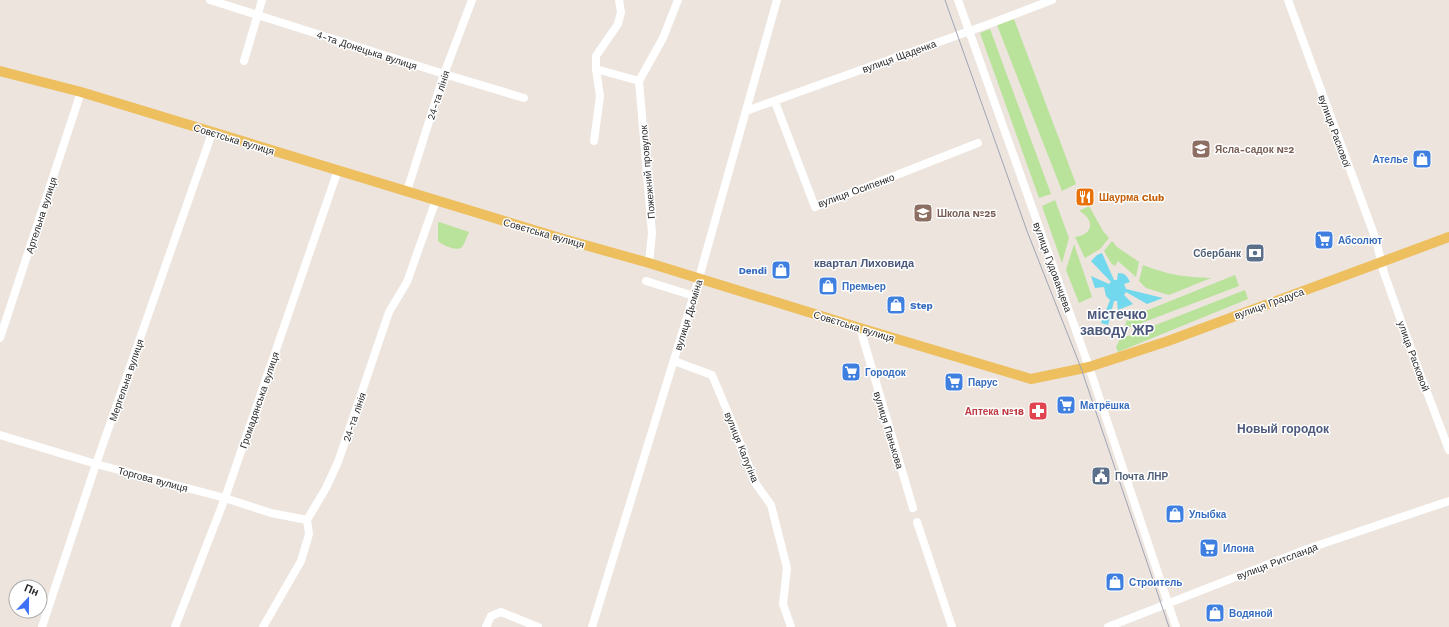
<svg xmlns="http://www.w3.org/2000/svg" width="1449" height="627" font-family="'Work Sans',sans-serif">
	<rect width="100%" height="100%" fill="#ece4dd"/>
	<g fill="#b9e29a">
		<path d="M1014,19L1076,184L1062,191L997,25Z"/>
		<path d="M990,29L1051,194L1039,198L980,33Z"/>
		<path d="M1055,200L1069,238L1062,263L1042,206Z"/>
		<path d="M1089,206L1103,231L1109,238L1100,249L1085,258L1075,237C1094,235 1095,219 1079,211Z"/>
		<path d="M439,222L469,232C467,236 465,243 462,247C457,252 442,245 438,241V223Z"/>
		<path d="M1112,241L1117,247L1139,262L1136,277L1118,261L1115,266L1111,263L1104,251Z"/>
		<path d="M1074,244L1092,297L1079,303L1066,270Z"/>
		<path d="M1143,265C1169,275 1183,277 1211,278L1169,295L1146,288L1139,281Z"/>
		<path d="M1235,275L1239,286L1123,330L1128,318Z"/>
		<path d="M1245,290L1248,299L1118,352L1116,347L1120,339Z"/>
	</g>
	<path fill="#71d8ed" d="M1102,253L1114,280H1117L1118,273C1125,273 1127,276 1130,282L1124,284L1126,289L1163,298L1147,304L1126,292L1124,295L1133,304L1118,310L1117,301H1114L1108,325L1101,323L1110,300L1106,296L1104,287L1095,288L1091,276L1109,284L1111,282L1091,261L1097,255Z"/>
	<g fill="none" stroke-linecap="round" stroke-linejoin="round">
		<g stroke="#fff" stroke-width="8">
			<path d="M210,0L444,74L524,98"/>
			<path d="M958,0L1089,367L1176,627"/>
			<path d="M1288,0L1376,240L1384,273L1419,371L1449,450"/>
			<path d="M244,61L262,0"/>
			<path d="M596,69L639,81"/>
			<path d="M639,81L652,233L649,263"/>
			<path d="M639,81L663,38L678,0"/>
			<path d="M775,102L815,207L978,143"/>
			<path d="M746,111L992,23L1052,0"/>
			<path d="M594,141L600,96L596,69V56L618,24L621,12L619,0"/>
			<path d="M407,191L444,74L472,0"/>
			<path d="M646,281L694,296"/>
			<path d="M860,328L913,508"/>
			<path d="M0,338L81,92"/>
			<path d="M674,361L712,375L731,420L756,484L771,505L787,568L783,604L791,627"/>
			<path d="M0,435L96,464L225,498L271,513L307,520"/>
			<path d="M917,522L952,627"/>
			<path d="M42,627L96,464L212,133"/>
			<path d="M175,627L225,498L338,170"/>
			<path d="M263,627L301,561L309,534L307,520L326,488L338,462L389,312L407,282L436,200"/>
			<path d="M486,627L491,616L501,612L538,627"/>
			<path d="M592,627L699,278L777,0"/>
			<path d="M1108,627L1307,549L1449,501"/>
		</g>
		<path stroke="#eebf5f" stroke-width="10" d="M0,71L81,92L560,238L649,263L860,328L1031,379L1089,367L1168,341L1449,237"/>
		<path stroke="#9fa5b4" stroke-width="1" d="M945,0L1027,231L1081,368L1169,627"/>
	</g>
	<defs>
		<symbol id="school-square" viewBox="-11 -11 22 22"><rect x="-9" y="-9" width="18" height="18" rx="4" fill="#8d6e63" stroke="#fff"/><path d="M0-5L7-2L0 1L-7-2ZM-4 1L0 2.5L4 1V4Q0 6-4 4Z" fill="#fff"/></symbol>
		<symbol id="shop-square" viewBox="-11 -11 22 22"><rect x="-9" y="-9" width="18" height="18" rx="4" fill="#3f7fe0" stroke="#fff"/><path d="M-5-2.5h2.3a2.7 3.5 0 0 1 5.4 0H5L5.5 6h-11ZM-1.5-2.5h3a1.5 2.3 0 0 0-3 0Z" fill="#fff"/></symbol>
		<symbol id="restaurant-square" viewBox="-11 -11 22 22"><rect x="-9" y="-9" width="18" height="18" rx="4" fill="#e8710a" stroke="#fff"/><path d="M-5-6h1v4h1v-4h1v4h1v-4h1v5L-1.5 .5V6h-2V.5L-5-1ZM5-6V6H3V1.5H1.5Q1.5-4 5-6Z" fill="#fff"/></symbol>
		<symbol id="supermarket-square" viewBox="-11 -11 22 22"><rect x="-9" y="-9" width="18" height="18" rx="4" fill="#3f7fe0" stroke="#fff"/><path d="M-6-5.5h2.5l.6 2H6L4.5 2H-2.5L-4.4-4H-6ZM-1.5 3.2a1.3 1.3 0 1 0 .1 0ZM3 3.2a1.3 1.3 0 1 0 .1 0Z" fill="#fff"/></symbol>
		<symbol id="bank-square" viewBox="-11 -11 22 22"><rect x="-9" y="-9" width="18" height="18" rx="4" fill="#5c6f8a" stroke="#fff"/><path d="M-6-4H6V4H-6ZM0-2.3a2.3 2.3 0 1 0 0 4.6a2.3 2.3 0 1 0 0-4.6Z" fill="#fff"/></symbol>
		<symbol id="pharmacy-square" viewBox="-11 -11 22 22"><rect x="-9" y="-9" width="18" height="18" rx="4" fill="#e0444e" stroke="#fff"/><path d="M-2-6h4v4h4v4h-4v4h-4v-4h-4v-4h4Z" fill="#fff"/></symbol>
		<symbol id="civic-square" viewBox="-11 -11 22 22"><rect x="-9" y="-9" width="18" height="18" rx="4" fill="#5c6f8a" stroke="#fff"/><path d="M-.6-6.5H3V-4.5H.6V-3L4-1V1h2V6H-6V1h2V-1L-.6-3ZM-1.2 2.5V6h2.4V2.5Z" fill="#fff"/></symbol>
	</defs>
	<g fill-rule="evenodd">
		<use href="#school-square" x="1190" y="138" width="22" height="22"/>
		<use href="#shop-square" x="1411" y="148" width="22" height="22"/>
		<use href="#restaurant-square" x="1074" y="186" width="22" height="22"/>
		<use href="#school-square" x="912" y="202" width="22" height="22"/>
		<use href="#supermarket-square" x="1313" y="229" width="22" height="22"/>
		<use href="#bank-square" x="1244" y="242" width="22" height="22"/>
		<use href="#shop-square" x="770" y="259" width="22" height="22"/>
		<use href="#shop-square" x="817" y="275" width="22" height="22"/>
		<use href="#shop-square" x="885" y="294" width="22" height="22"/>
		<use href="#supermarket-square" x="840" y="361" width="22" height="22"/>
		<use href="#supermarket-square" x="943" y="371" width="22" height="22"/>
		<use href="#supermarket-square" x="1055" y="394" width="22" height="22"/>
		<use href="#pharmacy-square" x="1027" y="400" width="22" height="22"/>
		<use href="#civic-square" x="1090" y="465" width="22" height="22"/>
		<use href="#shop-square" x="1164" y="503" width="22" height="22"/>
		<use href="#supermarket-square" x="1198" y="537" width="22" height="22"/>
		<use href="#shop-square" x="1104" y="571" width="22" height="22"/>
		<use href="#shop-square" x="1204" y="602" width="22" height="22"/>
	</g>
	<g text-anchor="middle" stroke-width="3" stroke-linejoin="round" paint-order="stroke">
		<g font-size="10" fill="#2a2a2a" stroke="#fff">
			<text transform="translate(367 50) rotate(18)" y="4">4-та Донецька вулиця</text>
			<text transform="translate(899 56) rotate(-20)" y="4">вулиця Щаденка</text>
			<text transform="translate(438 95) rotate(-72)" y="4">24-та лінія</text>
			<text transform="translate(1335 131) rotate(70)" y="4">вулиця Раскової</text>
			<text transform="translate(234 139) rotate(17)" y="4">Совєтська вулиця</text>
			<text transform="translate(647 172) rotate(-95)" y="4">Пожежний провулок</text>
			<text transform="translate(856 190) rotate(-20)" y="4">вулиця Осипенко</text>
			<text transform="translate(41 215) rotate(-72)" y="4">Артельна вулиця</text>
			<text transform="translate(544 233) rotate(16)" y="4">Совєтська вулиця</text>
			<text transform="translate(1053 267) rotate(70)" y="4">вулиця Гудованцева</text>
			<text transform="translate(1269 303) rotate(-20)" y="4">вулиця Градуса</text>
			<text transform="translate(688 315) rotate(-73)" y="4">вулиця Дьоміна</text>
			<text transform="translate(854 326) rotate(17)" y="4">Совєтська вулиця</text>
			<text transform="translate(1414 356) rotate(70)" y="4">улица Расковой</text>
			<text transform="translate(126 380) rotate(-71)" y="4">Мергельна вулиця</text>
			<text transform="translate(259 400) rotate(-71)" y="4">Громадянська вулиця</text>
			<text transform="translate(354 417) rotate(-71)" y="4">24-та лінія</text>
			<text transform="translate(889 430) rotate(73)" y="4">вулиця Панькова</text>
			<text transform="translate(742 447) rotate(68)" y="4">вулиця Калугіна</text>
			<text transform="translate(153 479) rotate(15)" y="4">Торгова вулиця</text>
			<text transform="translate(1277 561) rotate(-21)" y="4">вулиця Ритсланда</text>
		</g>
		<g font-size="10" font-weight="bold" fill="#785e54" stroke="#fff" text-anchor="start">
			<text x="1215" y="153">Ясла-садок №2</text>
			<text x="937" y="217">Школа №25</text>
		</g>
		<g font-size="10" font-weight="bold" fill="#366cbe" stroke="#fff" text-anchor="start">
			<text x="1408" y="163" text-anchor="end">Ателье</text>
			<text x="1338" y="244">Абсолют</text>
			<text x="767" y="274" text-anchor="end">Dendi</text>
			<text x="842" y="290">Премьер</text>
			<text x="910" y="309">Step</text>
			<text x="865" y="376">Городок</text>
			<text x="968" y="386">Парус</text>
			<text x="1080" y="409">Матрёшка</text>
			<text x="1189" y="518">Улыбка</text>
			<text x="1223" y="552">Илона</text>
			<text x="1129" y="586">Строитель</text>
			<text x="1229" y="617">Водяной</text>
		</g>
		<g font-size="10" font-weight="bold" fill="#c56008" stroke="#fff" text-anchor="start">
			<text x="1099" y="201">Шаурма Club</text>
		</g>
		<g font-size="10" font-weight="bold" fill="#4e5e75" stroke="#fff" text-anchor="end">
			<text x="1241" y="257">Сбербанк</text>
			<text x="1115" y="480" text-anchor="start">Почта ЛНР</text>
		</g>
		<g font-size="10" font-weight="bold" fill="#be3a42" stroke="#fff" text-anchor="end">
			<text x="1024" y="415">Аптека №18</text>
		</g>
		<g font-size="11" font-weight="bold" fill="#4b587b" stroke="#fff">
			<text x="864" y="267">квартал Лиховида</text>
		</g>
		<g font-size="12" font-weight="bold" fill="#4b587b" stroke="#fff">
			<text x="1283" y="433">Новый городок</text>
		</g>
		<g font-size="14" font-weight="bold" fill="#4b587b" stroke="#fff">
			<text x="1117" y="319">містечко<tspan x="1117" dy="16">заводу ЖР</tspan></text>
		</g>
	</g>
	<g transform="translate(28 599) rotate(22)"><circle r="19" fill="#ffffff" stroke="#aaaaaa"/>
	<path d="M0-3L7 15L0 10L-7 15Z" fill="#3f73f7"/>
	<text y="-6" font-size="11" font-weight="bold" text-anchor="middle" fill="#2a2a2a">Пн</text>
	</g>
</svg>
